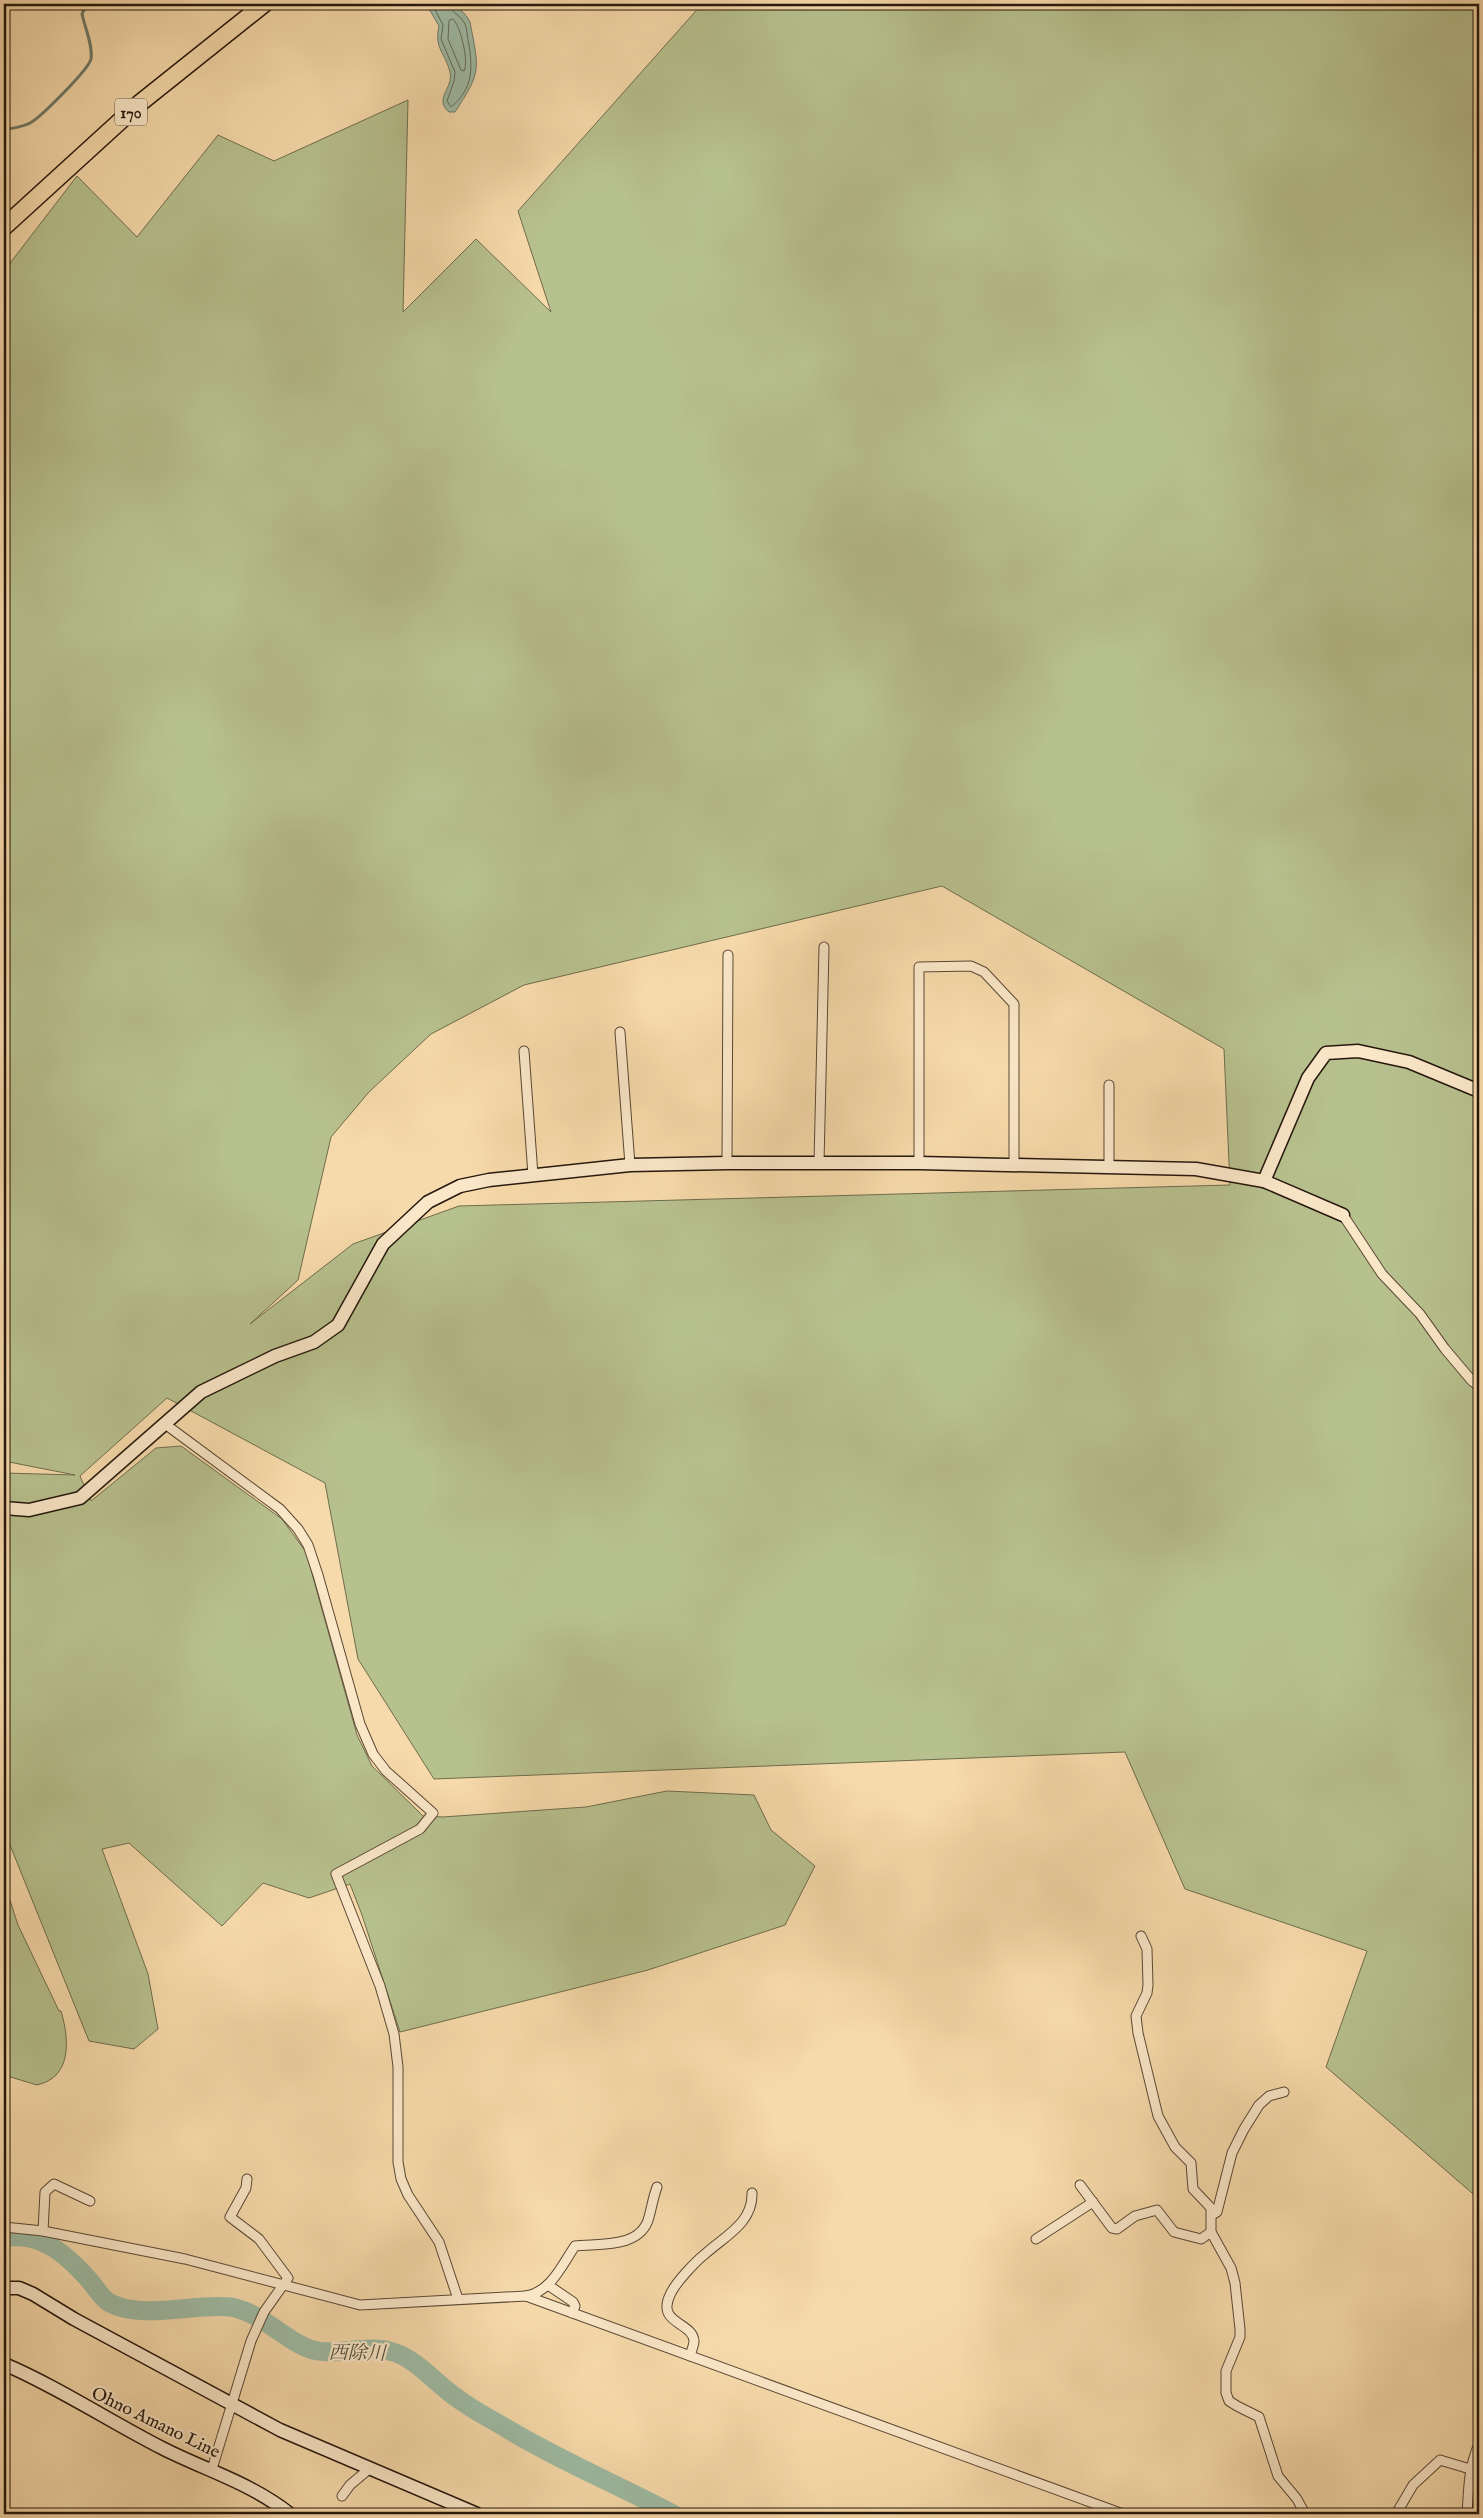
<svg xmlns="http://www.w3.org/2000/svg" width="1483" height="2518" font-family="'IM FELL English','Noto Serif JP',serif">
	<rect width="100%" height="100%" fill="#f7daab"/>
	<filter id="stains"><feTurbulence type="fractalNoise" baseFrequency=".004" numOctaves="4"/><feColorMatrix values="0 0 0 0 .2 0 0 0 0 .09 0 0 0 0 .02 0 0 0 .5 -.17"/></filter>
	<radialGradient id="worn" r=".72"><stop offset=".6" stop-color="#630" stop-opacity="0"/><stop offset="1" stop-color="#630" stop-opacity=".3"/></radialGradient>
	<g fill="#b7c18e" stroke="#6e6c4d" fill-rule="evenodd">
		<path d="M702,4H1479V2199L1326,2067L1367,1951L1185,1889L1125,1752L434,1779L358,1659L325,1483L167,1398L80,1476L91,1501L156,1448L181,1446L282,1519L306,1552L357,1735L372,1766L423,1816L443,1817L586,1807L667,1791L754,1795L771,1830L815,1866L785,1925L648,1970L400,2032L362,1915L350,1884L309,1898L263,1883L222,1926L129,1843L102,1849L148,1974L158,2029L134,2049L89,2041L10,1845L4,1818V1473L75,1475L4,1461V271L77,176L137,237L218,135L274,161L408,100L403,312L476,239L551,312L518,211ZM942,886L1224,1049L1230,1185L459,1206L353,1244L250,1324L298,1280L331,1137L369,1092L431,1034L524,985Z"/>
		<path d="M4,1882L18,1925L59,2011H61C69,2038 73,2077 37,2085L4,2075Z"/>
	</g>
	<path fill="#9ebba4" stroke="#6e7967" d="M423,4C443,4 460,2 470,22C479,70 482,71 455,112H449C433,99 454,88 450,72C445,52 434,49 439,26L428,7Z"/>
	<g fill="none" stroke-linecap="round" stroke-linejoin="round">
		<g stroke="#626958" stroke-width="1">
			<path d="M432,4L443,25L441,39L455,72L454,81L447,101L451,107C474,89 473,65 468,40C467,34 467,26 463,21C459,14 450,12 449,4"/>
			<path d="M453,19C461,26 469,63 464,71L461,70L448,39L449,21Z"/>
		</g>
		<path stroke="#6e7967" stroke-width="3" d="M4,130C12,128 23,127 30,123C41,117 89,69 91,59C93,45 85,28 82,14L87,4"/>
		<path stroke="#9ebba4" stroke-width="19" d="M4,2238C41,2231 67,2255 90,2281C96,2288 102,2299 110,2303C142,2320 197,2303 230,2307C264,2312 290,2347 318,2351C342,2355 368,2344 393,2352C417,2359 436,2384 457,2398C470,2408 485,2416 499,2424C554,2458 616,2484 673,2514"/>
		<defs>
			<g id="street">
				<path d="M620,1032L630,1165"/>
				<path d="M524,1051L533,1175"/>
				<path d="M1109,1085V1168"/>
				<path d="M727,1163L728,955"/>
				<path d="M819,1163L824,947"/>
				<path d="M919,1163V967L971,966L984,972L1014,1004V1165"/>
				<path d="M1343,1215L1382,1274L1420,1314L1445,1349L1472,1381L1479,1386"/>
				<path d="M165,1424L280,1509L298,1529L308,1545L318,1575L360,1724L373,1754L386,1771L433,1813L420,1829L336,1874L380,1986L394,2034L398,2067V2162L401,2179L408,2195L439,2242L458,2299"/>
				<path d="M1141,1936L1147,1949L1148,1985L1147,1993L1136,2016L1138,2033L1158,2116L1175,2147L1191,2163L1193,2189L1211,2208V2232L1231,2268L1235,2283L1240,2329V2337L1226,2371V2393L1229,2401L1237,2406L1259,2417L1278,2476L1297,2499L1305,2514"/>
				<path d="M1080,2185L1112,2228L1117,2229L1135,2216L1157,2210L1174,2232L1201,2239L1211,2232"/>
				<path d="M1212,2215L1217,2212L1232,2153L1244,2129L1259,2105L1269,2096L1284,2092"/>
				<path d="M4,2227L43,2231L185,2259L360,2305L526,2296L1123,2514"/>
				<path d="M43,2231L45,2192L54,2184L90,2201"/>
				<path d="M1036,2239L1093,2202"/>
				<path d="M548,2285L573,2302L575,2306L572,2313"/>
				<path d="M526,2296C551,2292 562,2265 575,2246C599,2243 641,2249 649,2217C652,2206 653,2198 657,2187"/>
				<path d="M690,2356C691,2352 694,2345 694,2341C693,2322 656,2324 670,2295C675,2283 695,2262 705,2254C725,2236 753,2223 752,2193"/>
				<path d="M212,2469L251,2341L264,2312L288,2278L259,2239L230,2217L246,2188L247,2179"/>
				<path d="M342,2496L350,2485L369,2469"/>
				<path d="M1396,2514L1413,2485L1440,2460L1470,2469"/>
				<path d="M1467,2514C1469,2487 1468,2470 1479,2444"/>
			</g>
			<g id="secondary">
				<path d="M1264,1181L1308,1078L1326,1053L1358,1051L1409,1062L1479,1091"/>
				<path d="M4,1508L29,1510L80,1498L201,1392L275,1356L314,1342L338,1325L383,1244L428,1202L460,1186L489,1180L630,1165L727,1163H919L1196,1169L1264,1181L1343,1215"/>
				<path d="M4,2288H19L33,2294L74,2319L280,2430L477,2514"/>
				<path d="M4,2364C58,2387 109,2421 162,2448C205,2470 251,2483 290,2514"/>
			</g>
			<path id="highway" d="M4,227L140,103L264,4"/>
		</defs>
		<use href="#street" stroke="#5a4834" stroke-width="11"/>
		<use href="#secondary" stroke="#25170c" stroke-width="15"/>
		<use href="#highway" stroke="#25170c" stroke-width="19"/>
		<use href="#street" stroke="#fae7c8" stroke-width="9"/>
		<use href="#secondary" stroke="#fae7c8" stroke-width="12"/>
		<use href="#highway" stroke="#f7daab" stroke-width="16"/>
	</g>
	<g text-anchor="middle" stroke-width="4.5" stroke-linejoin="round" paint-order="stroke">
		<rect fill="#fae7c8" stroke="#655544" stroke-width="1" x="115" y="98.5" width="32" height="27" rx="4"/>
		<g font-size="16" font-weight="bold" fill="#25170c">
			<text x="131" y="118">170</text>
		</g>
		<g font-size="18" fill="#25170c" stroke="#fae7c8">
			<text transform="translate(156 2422) rotate(26)" y="6">Ohno Amano Line</text>
		</g>
		<g font-size="19" font-style="italic" fill="#4f5041" stroke="#fae7c8">
			<text transform="translate(357 2352) rotate(1)" y="7">西除川</text>
		</g>
	</g>
	<rect width="1483" height="2518" fill="none" stroke="#f7daab" stroke-width="20"/>
	<rect x="5" y="5" width="1473" height="2508" fill="none" stroke="#25170c" stroke-width="2.5"/>
	<rect x="10" y="10" width="1463" height="2498" fill="none" stroke="#25170c"/>
	<rect width="100%" height="100%" filter="url(#stains)"/>
	<rect width="100%" height="100%" fill="url(#worn)"/>
</svg>
